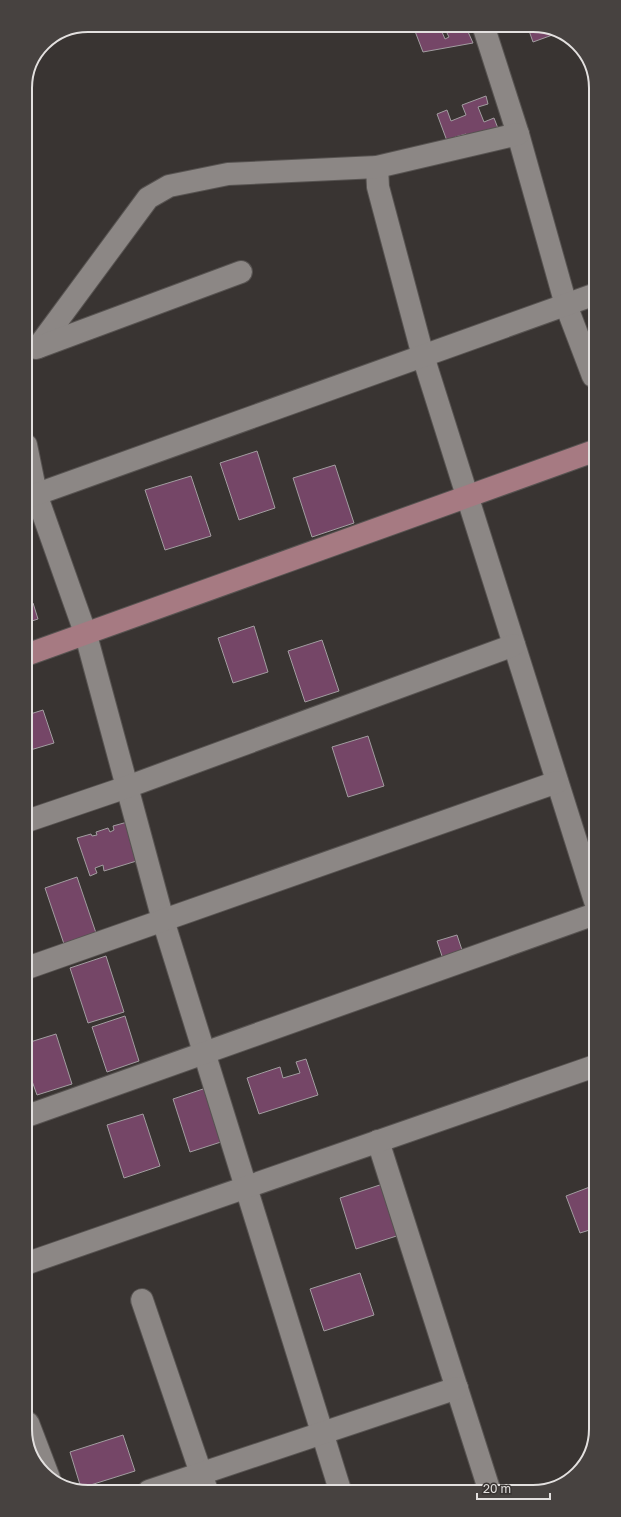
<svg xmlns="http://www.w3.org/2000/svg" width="621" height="1517" font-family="'Golos Text',sans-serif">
	<rect width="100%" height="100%" fill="#393432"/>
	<g fill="#754667" stroke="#a29da0">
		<path d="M414,25H439L445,39L449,37L445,29L456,25H465L473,43L423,52L413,26Z"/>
		<path d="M527,25H538L558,33L533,42Z"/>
		<path d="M486,96L488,104L478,107L484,122L494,118L499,131L469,142L466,134L455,137L458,145L450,149L437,114L447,110L451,121L466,115L462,105Z"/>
		<path d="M257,451L275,508L239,520L220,463Z"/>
		<path d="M335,465L354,523L312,537L293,478Z"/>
		<path d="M191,476L211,536L165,550L145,490Z"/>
		<path d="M33,603L38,619L26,623V605Z"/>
		<path d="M254,626L268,672L233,683L218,638Z"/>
		<path d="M322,640L339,691L305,702L288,651Z"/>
		<path d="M43,710L54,743L27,751V715Z"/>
		<path d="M368,736L384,786L348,797L332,747Z"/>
		<path d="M131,821L143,859L104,871L103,865L95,868L97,873L90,876L77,838L91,834L92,836L97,835L96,832L108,828L110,832L114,830L113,826Z"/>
		<path d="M77,877L96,933L64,944L45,888Z"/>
		<path d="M457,935L467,965L447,971L437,941Z"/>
		<path d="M106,956L124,1012L88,1023L70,968Z"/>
		<path d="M125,1016L139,1061L107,1072L92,1027Z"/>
		<path d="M56,1034L72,1084L37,1095L27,1067V1043Z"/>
		<path d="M306,1059L318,1095L259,1114L247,1078L280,1067L283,1078L300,1073L296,1062Z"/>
		<path d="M206,1088L224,1141L190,1152L173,1099Z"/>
		<path d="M143,1114L160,1166L124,1178L107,1125Z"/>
		<path d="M392,1181L409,1232L356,1249L340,1198Z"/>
		<path d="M595,1185L596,1228L580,1233L566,1196Z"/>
		<path d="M360,1273L374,1315L324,1331L310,1289Z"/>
		<path d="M123,1435L135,1471L81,1488L70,1452Z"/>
	</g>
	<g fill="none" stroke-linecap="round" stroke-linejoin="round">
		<defs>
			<g id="street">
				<path d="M483,25L518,134L566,305L593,376"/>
				<path d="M377,167L378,187L423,356L595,901"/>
				<path d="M38,347L148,198L169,186L228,174L377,167L518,134"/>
				<path d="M36,348L241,272"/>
				<path d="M26,445L36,494L86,635L163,920L340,1490"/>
				<path d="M26,498L593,295"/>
				<path d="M27,821L127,787L514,645"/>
				<path d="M27,968L557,782"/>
				<path d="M27,1116L595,914"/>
				<path d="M378,1141L489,1489"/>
				<path d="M28,1263L595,1066"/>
				<path d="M142,1300L207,1491"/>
				<path d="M28,1423L49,1478"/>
				<path d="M149,1491L457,1388"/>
			</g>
			<path id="secondary" d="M26,655L594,451"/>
		</defs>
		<use href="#street" stroke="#575351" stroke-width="24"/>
		<use href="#secondary" stroke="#575351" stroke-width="24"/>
		<use href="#street" stroke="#8c8785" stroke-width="22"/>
		<use href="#secondary" stroke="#a67a82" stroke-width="22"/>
	</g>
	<path d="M0 0H621V1517H0ZM88 32H533A56 56 0 0 1 589 88V1429A56 56 0 0 1 533 1485H88A56 56 0 0 1 32 1429V88A56 56 0 0 1 88 32Z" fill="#474240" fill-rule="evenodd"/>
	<path fill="none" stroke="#e3e0df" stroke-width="2" d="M88 32H533A56 56 0 0 1 589 88V1429A56 56 0 0 1 533 1485H88A56 56 0 0 1 32 1429V88A56 56 0 0 1 88 32Z"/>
	<path d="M477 1493v6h73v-6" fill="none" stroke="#e3e0df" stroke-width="2"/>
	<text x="483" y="1493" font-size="12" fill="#e3e0df" stroke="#393432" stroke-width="3" paint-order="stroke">20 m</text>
</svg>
